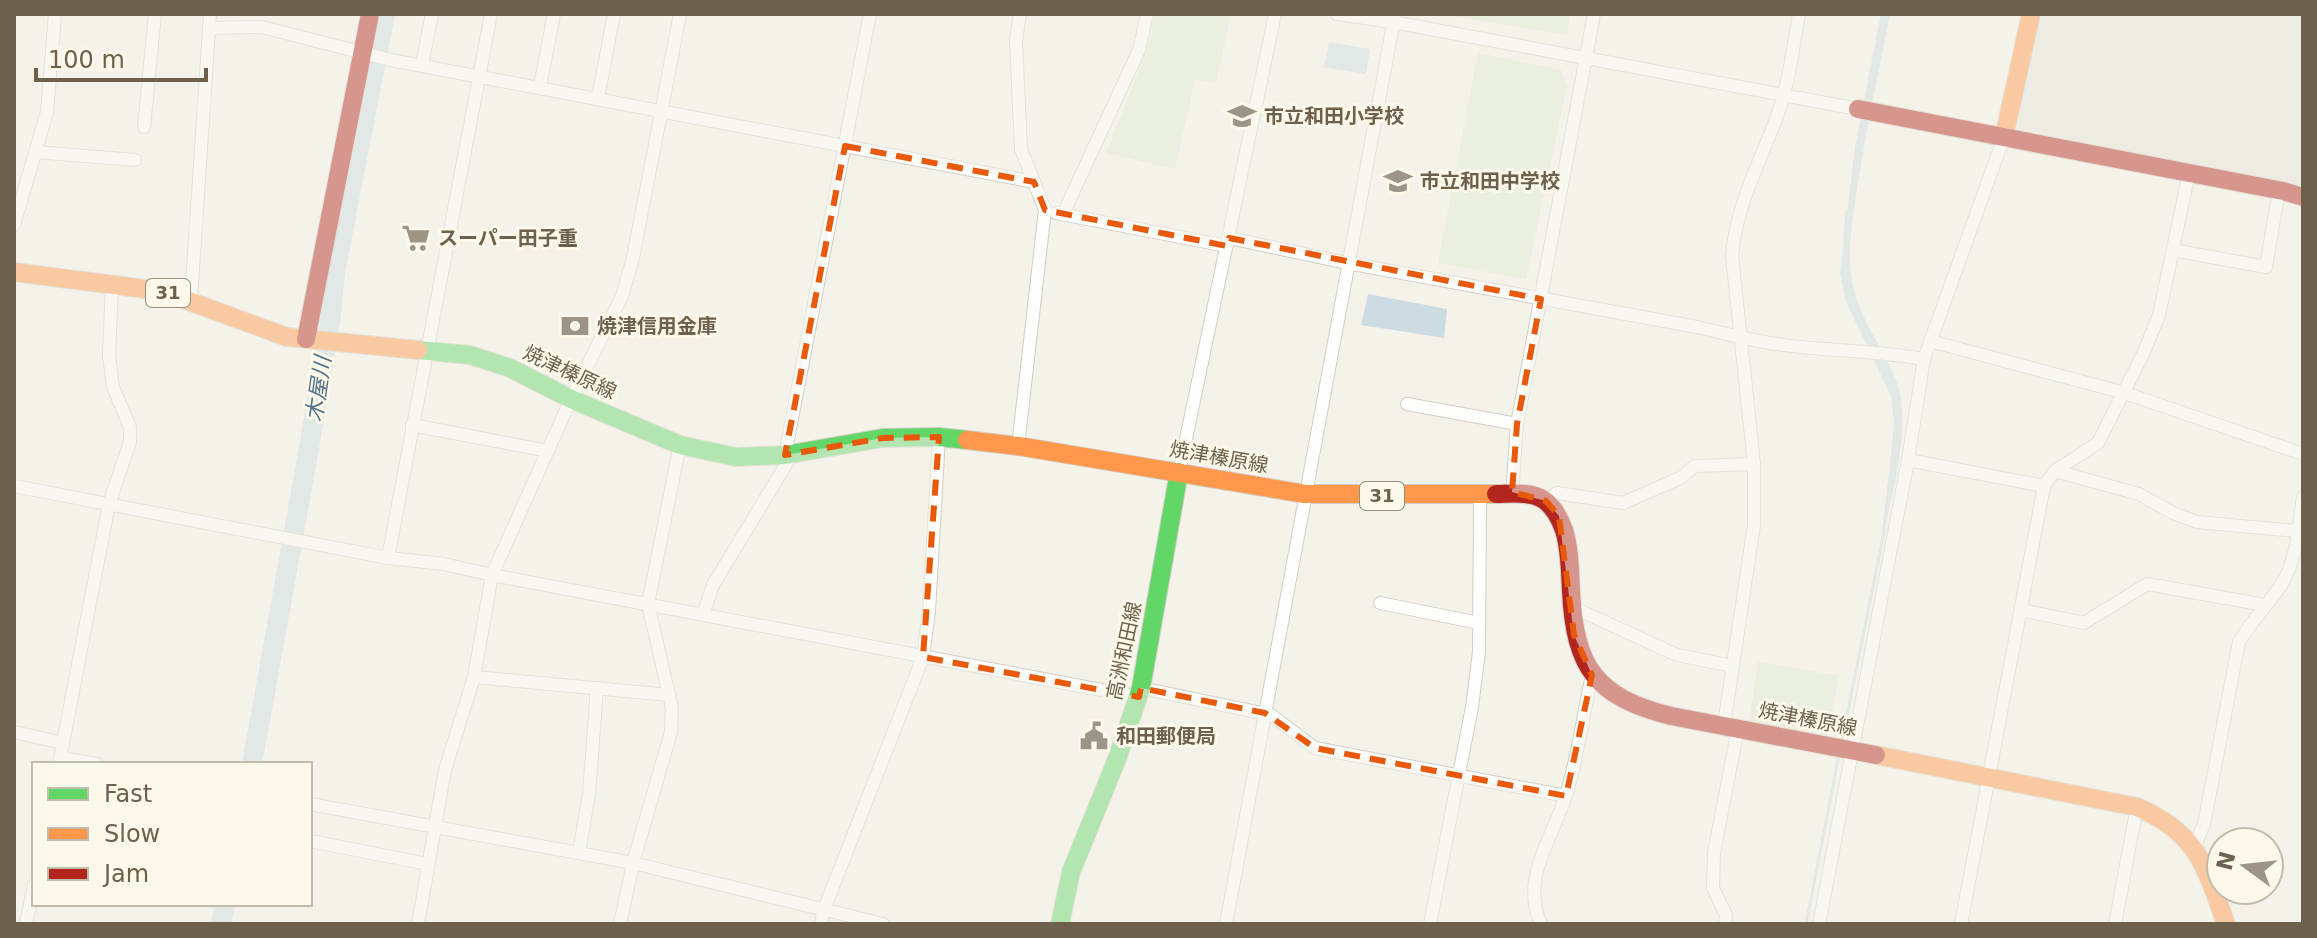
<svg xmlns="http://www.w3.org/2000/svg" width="2317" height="938" font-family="'DejaVu Sans','Noto Sans JP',sans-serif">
	<rect width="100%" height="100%" fill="#f4f2e9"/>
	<path fill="#e6e3da" d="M2039,14H2303V191L2017,128Z"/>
	<g fill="#ddead5">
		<path d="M1155,14H1231L1216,83L1195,79L1175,169L1106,153L1149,45Z"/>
		<path d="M1443,14H1570L1567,35Z"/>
		<path d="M1478,53L1561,70L1567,86L1526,279L1438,263Z"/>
		<path d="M1758,662L1839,676L1827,736L1749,722Z"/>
	</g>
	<g fill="#cddbe2">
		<path d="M1881,14H1890C1879,70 1867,126 1858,182C1854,213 1847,243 1851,273C1855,314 1881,343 1896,380C1913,424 1892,492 1883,537L1894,422L1891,396L1846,302L1840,273L1855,147Z"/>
		<path d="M1329,42L1370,49L1366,74L1324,67Z"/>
		<path d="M1368,294L1447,309L1444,338L1361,325Z"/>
	</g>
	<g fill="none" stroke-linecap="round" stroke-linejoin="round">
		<g stroke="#cddbe2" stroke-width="3">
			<path d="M1845,236L1847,212"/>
			<path d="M1842,740L1883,537L1890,476"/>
			<path d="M1806,924L1839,755"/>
		</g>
		<g stroke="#cddbe2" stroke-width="20">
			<path d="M252,764L311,437L331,314L335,272L385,14"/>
			<path d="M221,924L225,904"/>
		</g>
		<defs>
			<g id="street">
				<path d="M1337,14L1393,22L1858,109"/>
				<path d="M209,28L262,27L391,60L1034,182"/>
				<path d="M422,65L432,14"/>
				<path d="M540,86L554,14"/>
				<path d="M598,98L614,14"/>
				<path d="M144,127L155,14"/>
				<path d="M36,152L135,160"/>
				<path d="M1056,213L1227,246"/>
				<path d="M1063,214L1139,50L1147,14"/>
				<path d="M14,225L47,112L55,14"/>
				<path d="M1229,238L1347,263L1697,327C1731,335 1766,344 1801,347C1842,351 1883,352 1924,359"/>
				<path d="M2173,250L2266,267L2279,190"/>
				<path d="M191,299L210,14"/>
				<path d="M1930,341L2125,393L2303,454"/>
				<path d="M1407,404L1517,424"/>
				<path d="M412,425L548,451"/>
				<path d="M1018,446L1045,210L1021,149L1016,41L1020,14"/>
				<path d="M785,455L870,14"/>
				<path d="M1908,460L2044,486"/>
				<path d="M2055,471L2139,494L2173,513L2197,522L2297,531"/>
				<path d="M1179,472L1275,14"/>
				<path d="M14,486L388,558L444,564L492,575L1139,697"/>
				<path d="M1512,494L1517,424L1594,14"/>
				<path d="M1546,501L1557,493L1623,503L1680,478L1695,466L1754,464"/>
				<path d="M388,558L491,14"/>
				<path d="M1380,603L1479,623"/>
				<path d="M1572,607L1677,655L1733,666"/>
				<path d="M2021,610L2084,623L2147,584L2265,605"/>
				<path d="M703,615L713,585L793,453"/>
				<path d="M474,677L669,695"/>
				<path d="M1141,688L1271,715L1315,748L1566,796"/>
				<path d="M1724,725L1754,525V464L1732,256C1736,205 1760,163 1777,116C1789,84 1793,48 1799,14"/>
				<path d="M14,732L63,743"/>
				<path d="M60,758L97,764"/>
				<path d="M59,764L109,504L130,442V427L113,387L109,355L112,285"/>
				<path d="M310,804L633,863L883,924"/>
				<path d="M310,841L428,864"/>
				<path d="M2194,848L2204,824L2239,642C2251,621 2270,603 2283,582C2297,558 2299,524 2303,497"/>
				<path d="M579,853L589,794L597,688"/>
				<path d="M26,924L34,885"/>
				<path d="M418,924L445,770L474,677L492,575L571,399L622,296L633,258L680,14"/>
				<path d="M620,924L633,863L671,732L672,708L648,604L680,445"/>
				<path d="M821,924L823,912L923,657L929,611L939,437"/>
				<path d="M1226,924L1395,14"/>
				<path d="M1430,924L1472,707L1479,652L1480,495"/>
				<path d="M1541,924C1520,878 1553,838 1566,795C1578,757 1583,715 1592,675"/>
				<path d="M1725,924L1726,915L1713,888L1714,853L1738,728"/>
				<path d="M1819,924L1908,460L1924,359L2004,137"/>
				<path d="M1961,924L2044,486L2055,471L2098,443L2144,352L2159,315L2189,173"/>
				<path d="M2115,924L2137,807"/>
			</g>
			<g id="fast">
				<path d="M418,350L470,355L510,368L571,399L680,445L736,457L785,455L883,438L939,437L967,440"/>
				<path d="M1060,924L1071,872L1117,759L1141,688L1179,472"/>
			</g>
			<g id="slow">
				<path d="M2004,137L2031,14"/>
				<path d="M14,272L161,291L287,337L418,350"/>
				<path d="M967,440L1018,446L1305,494H1496"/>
				<path d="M1876,755L2137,807C2198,833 2205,866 2226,924"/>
			</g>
			<g id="jam">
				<path d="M1858,109L2283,191L2303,197"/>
				<path d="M306,339L370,14"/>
				<path d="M1496,494C1510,494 1531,491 1544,500C1554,507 1560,519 1564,530C1570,549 1570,571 1571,591C1575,667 1595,697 1671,716L1876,755"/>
			</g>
		</defs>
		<use href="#street" stroke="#d2cec6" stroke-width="14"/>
		<use href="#fast" stroke="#d1cdc5" stroke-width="20"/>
		<use href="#slow" stroke="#d1cdc5" stroke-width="20"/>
		<use href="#jam" stroke="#d1cdc5" stroke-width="20"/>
		<use href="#street" stroke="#fdfdfc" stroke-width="12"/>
		<use href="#fast" stroke="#63d668" stroke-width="18"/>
		<use href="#slow" stroke="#ff974d" stroke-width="18"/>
		<use href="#jam" stroke="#b3261e" stroke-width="18"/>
	</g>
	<path d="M0 0H2317V938H0ZM845,146L1034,182L1045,210L1227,246L1229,238L1541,299L1517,424L1512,492L1546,501L1559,516L1574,635L1592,675L1566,796L1315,748L1265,713L1141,688L1139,697L923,657L939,437L883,438L785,455Z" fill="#f4f2e9" fill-opacity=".55" fill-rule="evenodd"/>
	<path fill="none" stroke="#e8590c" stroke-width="6" stroke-dasharray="16 10" stroke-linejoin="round" d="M845,146L1034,182L1045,210L1227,246L1229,238L1541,299L1517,424L1512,492L1546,501L1559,516L1574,635L1592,675L1566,796L1315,748L1265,713L1141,688L1139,697L923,657L939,437L883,438L785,455Z"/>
	<defs>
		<symbol id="school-bare" viewBox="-9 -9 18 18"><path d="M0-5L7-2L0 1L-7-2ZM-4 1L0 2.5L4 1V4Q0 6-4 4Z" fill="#9c9484" stroke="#fcf9ea" stroke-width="2.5" paint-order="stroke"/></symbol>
		<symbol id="supermarket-bare" viewBox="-9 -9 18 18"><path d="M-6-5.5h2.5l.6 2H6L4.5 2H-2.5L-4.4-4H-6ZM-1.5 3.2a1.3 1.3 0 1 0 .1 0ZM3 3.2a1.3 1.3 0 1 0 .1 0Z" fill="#9c9484" stroke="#fcf9ea" stroke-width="2.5" paint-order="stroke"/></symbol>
		<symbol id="bank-bare" viewBox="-9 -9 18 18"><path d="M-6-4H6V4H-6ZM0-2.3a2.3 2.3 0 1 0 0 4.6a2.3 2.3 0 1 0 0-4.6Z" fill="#9c9484" stroke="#fcf9ea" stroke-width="2.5" paint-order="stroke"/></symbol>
		<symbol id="civic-bare" viewBox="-9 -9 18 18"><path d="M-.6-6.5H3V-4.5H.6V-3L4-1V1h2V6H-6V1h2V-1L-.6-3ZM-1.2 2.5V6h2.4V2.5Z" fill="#9c9484" stroke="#fcf9ea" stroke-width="2.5" paint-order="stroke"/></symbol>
	</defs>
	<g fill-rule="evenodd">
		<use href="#school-bare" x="1222" y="96" width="40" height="40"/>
		<use href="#school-bare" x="1378" y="161" width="40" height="40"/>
		<use href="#supermarket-bare" x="396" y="218" width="40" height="40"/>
		<use href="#bank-bare" x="555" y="306" width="40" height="40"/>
		<use href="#civic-bare" x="1074" y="716" width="40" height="40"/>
	</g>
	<g text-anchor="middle" stroke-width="6" stroke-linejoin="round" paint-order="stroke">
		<g fill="#fcf9ea" stroke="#988f7c" stroke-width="2">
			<rect x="146" y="279" width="44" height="28" rx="6"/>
			<rect x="1360" y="482" width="44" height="28" rx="6"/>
		</g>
		<g font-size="18" font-weight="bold" fill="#6d614d">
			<text x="168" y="299">31</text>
			<text x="1382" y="502">31</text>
		</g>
		<g font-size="20" font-weight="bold" fill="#6d614d" stroke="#fcf9ea" text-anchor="start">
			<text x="1264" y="123">市立和田小学校</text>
			<text x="1420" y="188">市立和田中学校</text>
			<text x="438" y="245">スーパー田子重</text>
			<text x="597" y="333">焼津信用金庫</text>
			<text x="1116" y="743">和田郵便局</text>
		</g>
		<g font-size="20" fill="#6d614d" stroke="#fcf9ea">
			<text transform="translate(570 372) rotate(25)" y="7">焼津榛原線</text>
			<text transform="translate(1219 457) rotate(10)" y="7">焼津榛原線</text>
			<text transform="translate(1124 651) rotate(-78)" y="7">高洲和田線</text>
			<text transform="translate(1808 719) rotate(11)" y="7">焼津榛原線</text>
		</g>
		<g font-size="22" font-style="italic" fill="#52738b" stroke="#fcf9ea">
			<text transform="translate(318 389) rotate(-82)" y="8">木屋川</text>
		</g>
	</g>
	<rect width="2317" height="938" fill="none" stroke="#6d614d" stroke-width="32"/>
	<rect x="32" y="762" width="280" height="144" fill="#fcf9ea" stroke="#c3bcab" stroke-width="2"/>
	<rect x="48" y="788" width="40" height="12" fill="#63d668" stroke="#c3bcab" stroke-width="2"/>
	<text x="104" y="802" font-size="24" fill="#6d614d">Fast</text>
	<rect x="48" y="828" width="40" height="12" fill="#ff974d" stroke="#c3bcab" stroke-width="2"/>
	<text x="104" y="842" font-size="24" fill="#6d614d">Slow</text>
	<rect x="48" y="868" width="40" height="12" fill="#b3261e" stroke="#c3bcab" stroke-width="2"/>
	<text x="104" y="882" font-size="24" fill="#6d614d">Jam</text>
	<g transform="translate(2245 866) rotate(285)"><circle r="38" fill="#fcf9ea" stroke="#c3bcab" stroke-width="2"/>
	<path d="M0-6L14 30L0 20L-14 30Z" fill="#9c9484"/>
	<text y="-12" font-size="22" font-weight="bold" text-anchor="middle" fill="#6d614d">N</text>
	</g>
	<path d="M36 68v12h170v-12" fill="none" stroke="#6d614d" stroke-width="4"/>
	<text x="48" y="68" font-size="24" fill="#6d614d" stroke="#fcf9ea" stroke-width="6" paint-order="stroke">100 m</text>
</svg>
